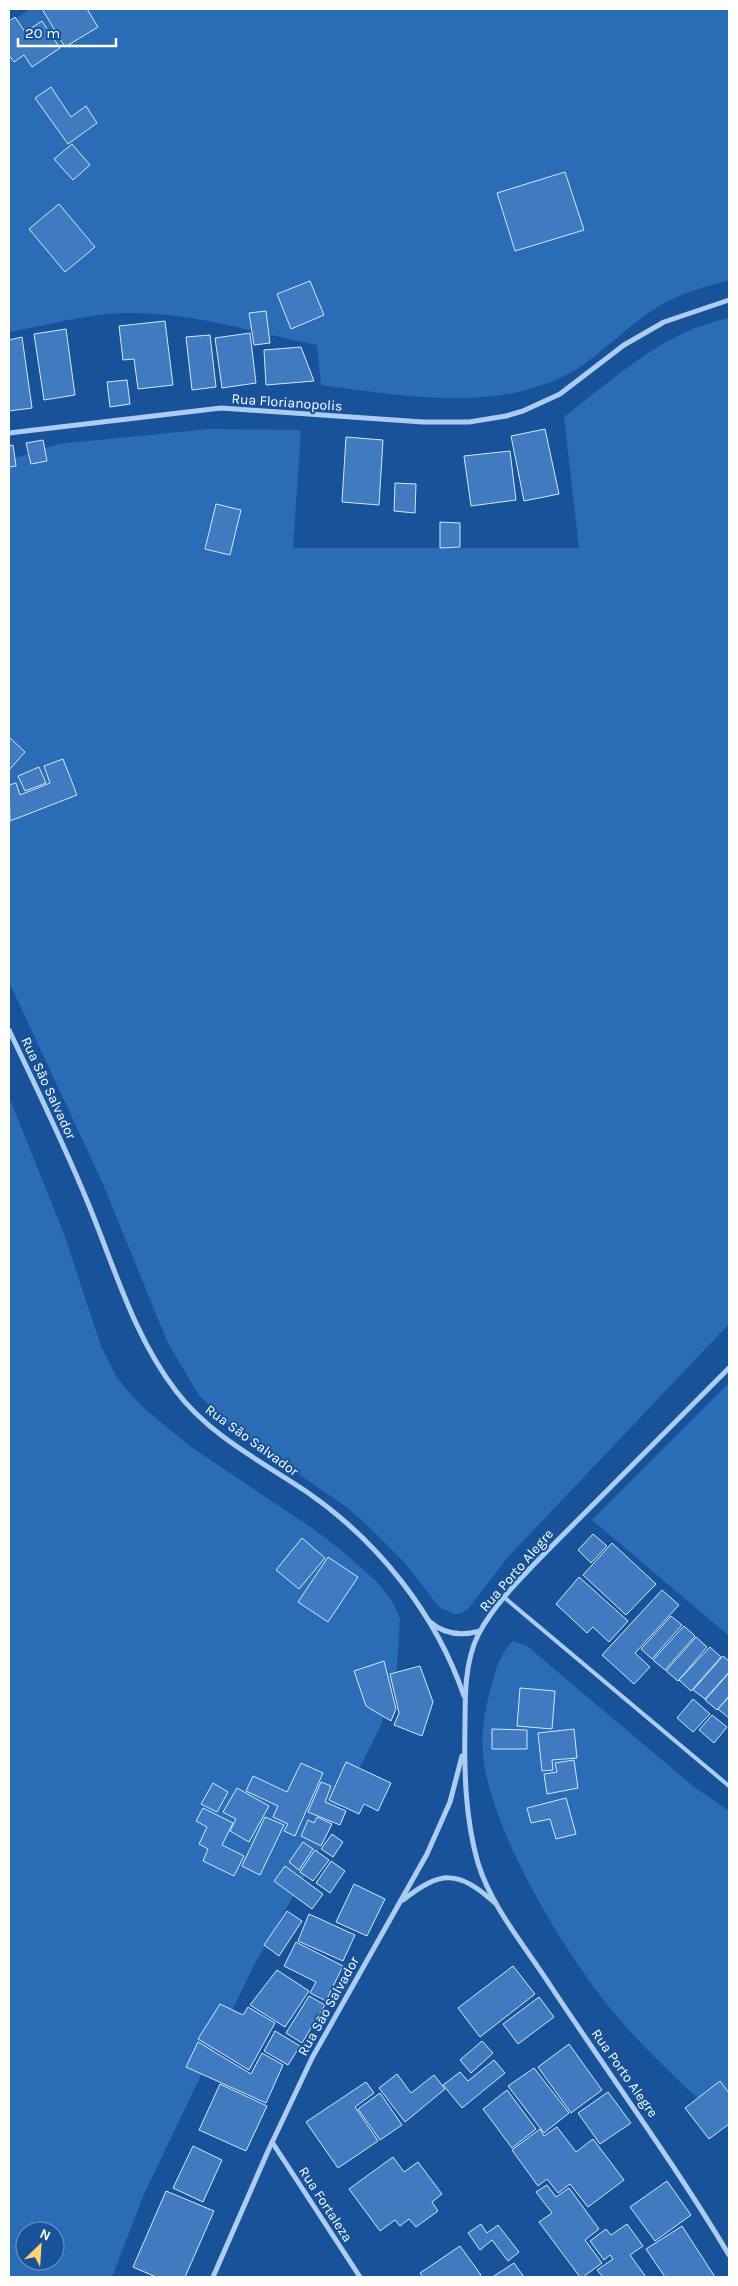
<svg xmlns="http://www.w3.org/2000/svg" width="738" height="2286" font-family="Karla,sans-serif">
	<rect width="100%" height="100%" fill="#185299"/>
	<g fill="#2b6cb7" fill-rule="evenodd">
		<path d="M31,9H729V280C704,287 681,293 659,306C626,326 595,362 560,378C486,412 399,395 321,385L317,345C247,331 171,306 99,315C69,319 38,327 9,332V22Z"/>
		<path d="M729,318V1324L508,1557L468,1609L460,1614H455L440,1608L404,1562L367,1525L345,1506L230,1427L198,1394L167,1341L103,1184L9,982V460L58,444L209,429L301,430L293,548H579L564,417C615,378 664,331 729,318Z"/>
		<path d="M9,1097L64,1234L101,1346L116,1376L127,1390L145,1409L191,1447L315,1530L342,1551L375,1580L391,1599L400,1618L397,1667L391,1698L380,1727L316,1856L253,1967L145,2192L112,2277H9ZM25,2231H55V2261H25Z"/>
		<path d="M729,1383V1636L592,1520Z"/>
		<path d="M513,1641L527,1646L693,1786L729,1811V2128C685,2086 639,2046 602,1998C558,1941 501,1844 486,1774C480,1748 482,1720 489,1695C494,1676 498,1655 513,1641Z"/>
	</g>
	<g fill="#407bc0" stroke="#d4e6fc">
		<path d="M42,9H87L98,27L65,47Z"/>
		<path d="M15,17L25,32L42,21L60,48L32,67L24,55L14,62L9,55V21Z"/>
		<path d="M51,87L71,117L86,106L97,123L68,144L35,98Z"/>
		<path d="M72,144L90,165L73,180L54,159Z"/>
		<path d="M565,172L584,230L515,251L497,193Z"/>
		<path d="M59,204L95,247L65,272L29,229Z"/>
		<path d="M310,281L324,315L291,329L277,294Z"/>
		<path d="M266,311L270,343L254,345L249,313Z"/>
		<path d="M165,321L173,385L138,389L134,359L123,360L119,326Z"/>
		<path d="M66,329L75,395L44,400L34,334Z"/>
		<path d="M250,333L256,383L222,388L215,338Z"/>
		<path d="M210,335L216,387L192,390L186,337Z"/>
		<path d="M22,337L32,408L9,411V340Z"/>
		<path d="M301,347L314,381L266,385L264,350Z"/>
		<path d="M127,380L130,404L110,407L107,382Z"/>
		<path d="M545,429L559,494L524,501L511,436Z"/>
		<path d="M346,437L383,440L379,505L342,502Z"/>
		<path d="M43,440L47,461L31,464L26,443Z"/>
		<path d="M13,445L16,466L9,467V446Z"/>
		<path d="M510,451L516,500L471,506L464,456Z"/>
		<path d="M395,483L416,484L415,513L394,511Z"/>
		<path d="M216,504L241,510L230,555L205,549Z"/>
		<path d="M440,522L460,523V547L440,548Z"/>
		<path d="M9,737L25,752L9,770Z"/>
		<path d="M63,759L77,795L10,821L9,785L16,783L20,795L50,783L44,766Z"/>
		<path d="M39,767L46,783L25,791L18,776Z"/>
		<path d="M593,1534L607,1546L591,1563L578,1550Z"/>
		<path d="M302,1538L325,1558L299,1589L276,1570Z"/>
		<path d="M612,1543L656,1584L626,1615L583,1575Z"/>
		<path d="M328,1557L358,1577L328,1622L298,1602Z"/>
		<path d="M579,1577L628,1621L609,1642L593,1627L587,1633L556,1604Z"/>
		<path d="M662,1590L679,1605L635,1653L650,1667L634,1684L602,1655Z"/>
		<path d="M671,1616L682,1625L652,1659L641,1649Z"/>
		<path d="M684,1626L695,1636L665,1670L653,1660Z"/>
		<path d="M696,1637L707,1647L678,1681L666,1671Z"/>
		<path d="M710,1647L721,1657L691,1691L679,1680Z"/>
		<path d="M723,1656L729,1661V1672L705,1699L693,1690Z"/>
		<path d="M384,1661L396,1709L391,1721L366,1706L354,1671Z"/>
		<path d="M420,1666L433,1702L422,1736L394,1725L399,1713L390,1674Z"/>
		<path d="M729,1673V1696L717,1710L705,1700Z"/>
		<path d="M520,1688L555,1691L552,1729L517,1726Z"/>
		<path d="M729,1697V1718L718,1709Z"/>
		<path d="M693,1699L710,1714L693,1732L677,1718Z"/>
		<path d="M712,1715L727,1727L714,1743L699,1730Z"/>
		<path d="M492,1729L527,1730V1749H492Z"/>
		<path d="M574,1729L577,1758L552,1760L553,1770L542,1771L538,1733Z"/>
		<path d="M574,1760L578,1788L547,1794L544,1774L557,1772L555,1763Z"/>
		<path d="M346,1762L391,1783L378,1811L364,1804L359,1814L329,1800Z"/>
		<path d="M301,1763L323,1773L295,1836L284,1831L288,1824L273,1817L278,1806L246,1791L253,1776L287,1792Z"/>
		<path d="M321,1782L331,1786L325,1802L346,1811L340,1825L308,1812Z"/>
		<path d="M213,1783L228,1792L217,1812L201,1804Z"/>
		<path d="M237,1788L269,1806L249,1842L230,1831L236,1819L223,1812Z"/>
		<path d="M566,1798L576,1834L556,1839L550,1819L531,1823L527,1808Z"/>
		<path d="M203,1808L233,1823L222,1845L244,1856L234,1876L203,1861L208,1849L199,1844L207,1827L196,1821Z"/>
		<path d="M265,1817L284,1825L260,1875L242,1866Z"/>
		<path d="M317,1817L332,1824L321,1846L301,1836L308,1820L314,1823Z"/>
		<path d="M332,1834L343,1842L333,1857L321,1849Z"/>
		<path d="M303,1842L313,1849L299,1870L289,1862Z"/>
		<path d="M315,1850L329,1860L313,1881L300,1872Z"/>
		<path d="M331,1861L345,1871L330,1893L316,1883Z"/>
		<path d="M285,1866L323,1894L312,1909L274,1881Z"/>
		<path d="M354,1884L385,1899L367,1936L336,1922Z"/>
		<path d="M287,1911L302,1921L279,1956L264,1945Z"/>
		<path d="M309,1914L355,1935L343,1961L298,1941Z"/>
		<path d="M296,1942L343,1966L326,2001L310,1993L316,1982L284,1966Z"/>
		<path d="M513,1966L535,1994L480,2037L458,2008Z"/>
		<path d="M277,1970L309,1991L285,2027L250,2005Z"/>
		<path d="M309,1996L325,2005L302,2043L286,2033Z"/>
		<path d="M539,1997L554,2017L518,2044L503,2024Z"/>
		<path d="M220,2004L243,2015L248,2007L275,2023L249,2070L198,2039Z"/>
		<path d="M275,2031L300,2046L288,2065L264,2051Z"/>
		<path d="M482,2041L493,2053L471,2073L460,2060Z"/>
		<path d="M198,2042L251,2074L262,2053L283,2065L266,2103L186,2067Z"/>
		<path d="M569,2044L602,2090L571,2113L538,2067Z"/>
		<path d="M494,2060L505,2073L462,2108L443,2085L460,2072L468,2081Z"/>
		<path d="M534,2068L569,2113L544,2133L508,2086Z"/>
		<path d="M397,2074L411,2093L434,2075L445,2089L405,2122L379,2088Z"/>
		<path d="M720,2081L729,2093V2124L709,2139L685,2108Z"/>
		<path d="M366,2082L374,2093L355,2107L378,2141L338,2168L306,2122Z"/>
		<path d="M220,2084L267,2106L246,2151L199,2130Z"/>
		<path d="M507,2090L536,2129L512,2148L483,2109Z"/>
		<path d="M608,2092L631,2123L600,2144L578,2113Z"/>
		<path d="M380,2093L402,2125L380,2140L358,2109Z"/>
		<path d="M557,2127L576,2152L593,2139L624,2180L588,2207L570,2184L558,2193L547,2179L538,2186L512,2150L540,2129L544,2136Z"/>
		<path d="M193,2146L222,2160L203,2202L173,2188Z"/>
		<path d="M393,2157L404,2172L418,2162L442,2194L432,2202L438,2211L416,2227L409,2219L400,2226L395,2220L380,2231L349,2189Z"/>
		<path d="M667,2181L691,2215L655,2241L630,2207Z"/>
		<path d="M547,2185L556,2197L569,2188L599,2229L585,2240L602,2263L583,2277H580L539,2222L552,2213L536,2192Z"/>
		<path d="M166,2191L214,2211L185,2277H156L133,2267Z"/>
		<path d="M481,2224L487,2233L498,2225L519,2252L508,2261L492,2240L480,2250L468,2233Z"/>
		<path d="M627,2224L643,2246L630,2255L646,2277H603L597,2270L613,2259L610,2255L604,2260L590,2241L606,2229L611,2235Z"/>
		<path d="M682,2226L715,2277H665L646,2249Z"/>
		<path d="M460,2246L481,2275L478,2277H423L420,2273Z"/>
		<path d="M514,2263L524,2277H495L494,2276Z"/>
	</g>
	<g fill="none" stroke-linecap="round" stroke-linejoin="round">
		<path stroke="#acccf2" stroke-width="4" d="M505,1598L729,1786"/>
		<g stroke="#acccf2" stroke-width="5">
			<path d="M9,433L221,408L423,422H469L506,416L523,411L560,394L624,345L664,322L729,300"/>
			<path d="M9,1030C36,1087 64,1144 88,1203C114,1266 134,1337 176,1391C210,1436 261,1461 307,1492C378,1541 436,1614 464,1696"/>
			<path d="M729,1368L547,1551C523,1576 494,1604 478,1635C465,1662 465,1694 465,1723C464,1770 465,1818 478,1863C491,1906 524,1945 548,1982C608,2073 673,2161 729,2255"/>
			<path d="M430,1622C445,1635 462,1636 480,1631"/>
			<path d="M403,1900C441,1870 458,1870 495,1903"/>
			<path d="M272,2142L360,2277"/>
			<path d="M213,2277L268,2151L312,2058L427,1854L450,1802L462,1756"/>
		</g>
	</g>
	<g text-anchor="middle" stroke-width="4" stroke-linejoin="round" paint-order="stroke">
		<g font-size="14" fill="#fff" stroke="#185299">
			<text transform="translate(287 402) rotate(4)" y="5">Rua Florianopolis</text>
			<text transform="translate(49 1088) rotate(65)" y="5">Rua São Salvador</text>
			<text transform="translate(252 1440) rotate(36)" y="5">Rua São Salvador</text>
			<text transform="translate(516 1570) rotate(-49)" y="5">Rua Porto Alegre</text>
			<text transform="translate(328 2006) rotate(-61)" y="5">Rua São Salvador</text>
			<text transform="translate(625 2073) rotate(55)" y="5">Rua Porto Alegre</text>
			<text transform="translate(326 2204) rotate(57)" y="5">Rua Fortaleza</text>
		</g>
	</g>
	<rect width="738" height="2286" fill="none" stroke="#ffffff" stroke-width="20"/>
	<g transform="translate(40 2246) rotate(25)"><circle r="24" fill="#185299" stroke="#7497c2"/>
	<path d="M0-4L9 19L0 12L-9 19Z" fill="#ffd36d"/>
	<text y="-8" font-size="14" font-weight="bold" text-anchor="middle" fill="#ffffff">N</text>
	</g>
	<path d="M18 38v8h98v-8" fill="none" stroke="#ffffff" stroke-width="2.5"/>
	<text x="25" y="38" font-size="15" fill="#ffffff" stroke="#185299" stroke-width="4" paint-order="stroke">20 m</text>
</svg>
